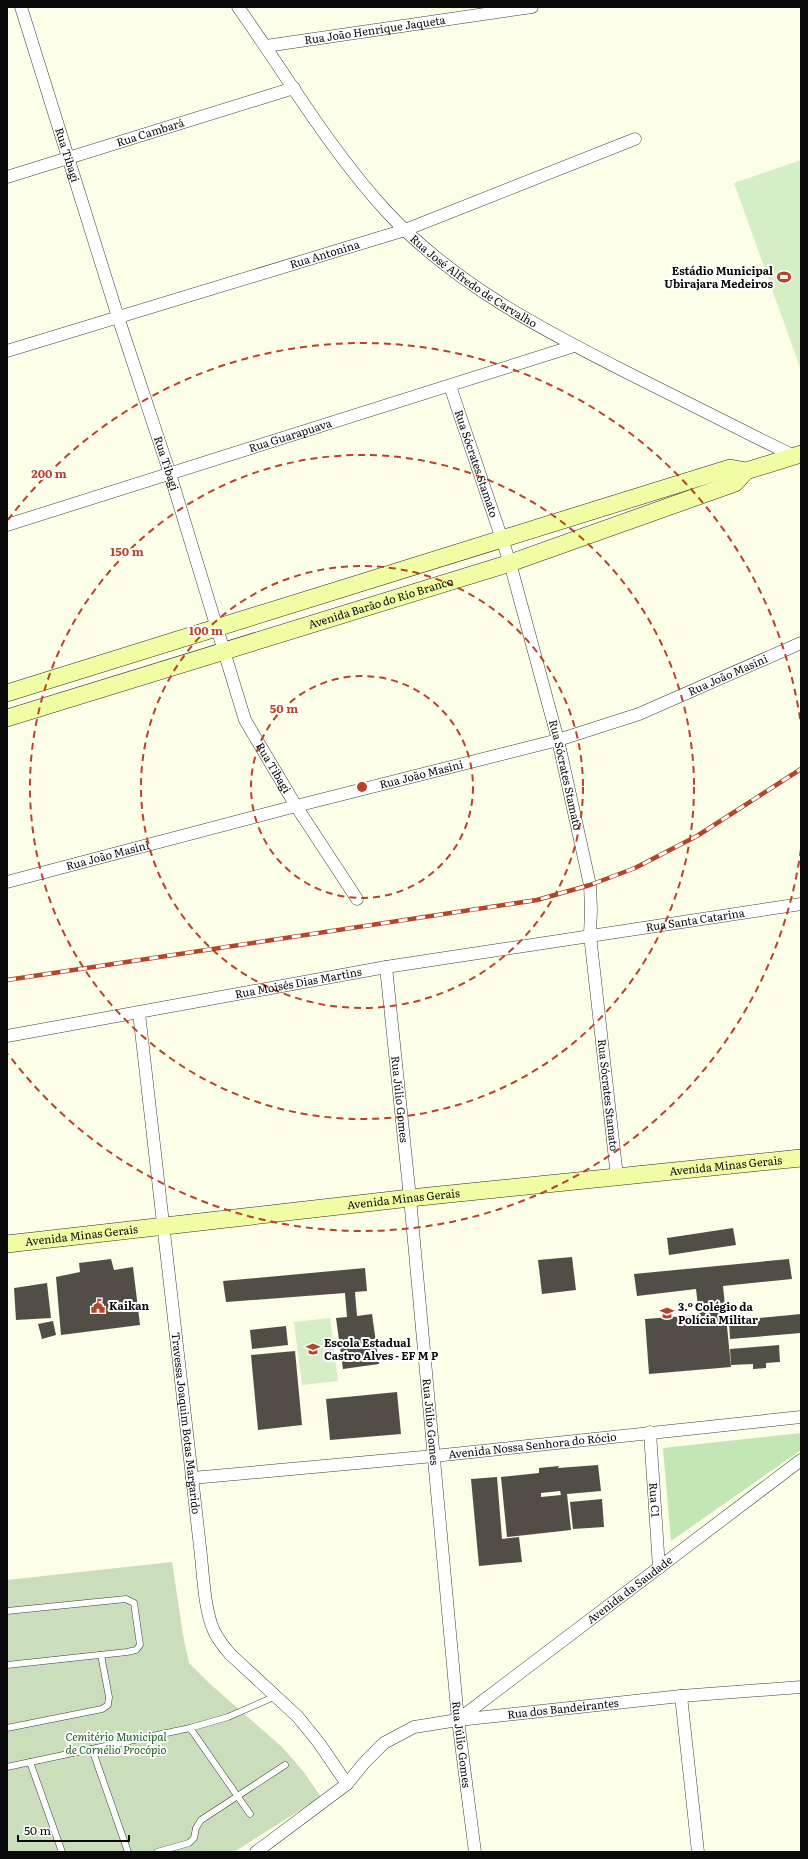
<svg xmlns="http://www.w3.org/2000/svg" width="808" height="1859" font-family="Literata,serif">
	<rect width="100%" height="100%" fill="#fdfee8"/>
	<path fill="#c2e7b4" d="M801,1433V1450L671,1541L663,1448Z"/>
	<path fill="#cadebc" d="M172,1562L183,1635L189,1663L209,1683L282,1747L303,1771L321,1797L234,1852H7V1580Z"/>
	<g fill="#d6eec5">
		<path d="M801,160V370L734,183Z"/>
		<path d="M330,1318L338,1381L302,1385L294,1322Z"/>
	</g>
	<g fill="#524e47" fill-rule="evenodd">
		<path d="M733,1228L736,1245L669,1255L667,1238Z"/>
		<path d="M572,1257L576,1290L542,1294L538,1260Z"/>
		<path d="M111,1259L114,1270L133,1267L140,1325L61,1335L56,1277L80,1272L79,1263Z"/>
		<path d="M789,1259L792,1279L723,1286L731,1367L649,1374L645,1319L699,1315L696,1289L637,1296L634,1274Z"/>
		<path d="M365,1268L367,1291L355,1292L357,1316L372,1314L379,1364L343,1369L336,1318L347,1317L345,1293L226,1302L223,1281Z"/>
		<path d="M47,1283L51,1318L16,1320L14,1288Z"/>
		<path d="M801,1314V1333L730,1339L729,1321Z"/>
		<path d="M53,1321L56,1335L42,1339L38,1324Z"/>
		<path d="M286,1326L288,1345L252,1349L250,1330Z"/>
		<path d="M779,1345L780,1362L766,1363V1368L753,1369V1364L731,1365L730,1349Z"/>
		<path d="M295,1351L302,1425L258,1430L251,1355Z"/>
		<path d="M397,1392L401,1434L330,1440L326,1399Z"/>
		<path d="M598,1465L601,1491L567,1494L571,1530L507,1537L501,1477L539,1473V1468L559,1466L558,1468ZM560,1491L561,1495L541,1497V1493Z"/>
		<path d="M497,1477L502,1539L519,1537L522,1562L479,1566L471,1479Z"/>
		<path d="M602,1499L604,1527L573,1529L570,1502Z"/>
	</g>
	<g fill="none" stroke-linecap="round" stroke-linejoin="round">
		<defs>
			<g id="lane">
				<path d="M7,1611L126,1599L134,1603L140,1645L136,1650L127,1652L7,1665"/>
				<path d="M7,1728L102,1709L108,1705L109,1697L101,1655"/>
				<path d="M190,1728L250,1814"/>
				<path d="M92,1749L128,1852"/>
				<path d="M30,1762L62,1852"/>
				<path d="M7,1767L190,1728L228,1717L276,1696"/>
				<path d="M157,1852L189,1843L194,1838L196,1828L201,1820L285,1765"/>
			</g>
			<g id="street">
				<path id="s1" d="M21,7L118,317L170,474L245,720L296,806L357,899"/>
				<path id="s2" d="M238,7C287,76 330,150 387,212C454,284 543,330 630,374C684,401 739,429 794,456"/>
				<path id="s3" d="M266,46L532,7"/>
				<path id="s4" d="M7,177L294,88"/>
				<path id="s5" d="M7,351L405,230L635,139"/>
				<path id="s6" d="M450,386L510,563L558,740L590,885L591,910L590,935L617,1177"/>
				<path id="s7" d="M7,525L574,346"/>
				<path id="s8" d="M7,882L296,806L558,740L639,714L801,643"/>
				<path id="s9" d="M386,967L410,1198L458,1720L475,1852"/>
				<path id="s10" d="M139,1013L200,1547C203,1571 204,1610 214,1631C218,1640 224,1647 230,1654L298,1717L319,1743L347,1784"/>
				<path id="s11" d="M7,1036L386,967L801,904"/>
				<path id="s12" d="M650,1432L659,1568"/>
				<path id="s13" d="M192,1478L434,1456L801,1417"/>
				<path d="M681,1696L698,1852"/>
				<path id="s14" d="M459,1719L801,1460"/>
				<path id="s15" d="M256,1852L347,1784L364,1763L384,1743L414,1727L458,1720L681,1696L801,1687"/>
			</g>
			<g id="secondary">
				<path d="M7,693C248,617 489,544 730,468L746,471L801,454"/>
				<path id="s16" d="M7,718L510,563L735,483L746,471"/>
				<path id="s17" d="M7,1244L410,1198L801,1158"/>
			</g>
		</defs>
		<use href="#lane" stroke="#3d3d3d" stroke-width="7"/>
		<use href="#street" stroke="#3d3d3d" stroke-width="13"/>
		<use href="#secondary" stroke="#2c2c2c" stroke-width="18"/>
		<use href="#lane" stroke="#fff" stroke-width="6"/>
		<use href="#street" stroke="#fff" stroke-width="12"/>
		<use href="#secondary" stroke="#f1fda5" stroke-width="17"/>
		<defs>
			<path id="rail" d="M7,980L537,900L590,885L635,868L697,836L801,769"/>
		</defs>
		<use href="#rail" stroke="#b54428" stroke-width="4.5"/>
		<use href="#rail" stroke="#fff" stroke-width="3" stroke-dasharray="9" stroke-linecap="butt"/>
	</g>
	<g fill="none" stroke="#b54428" stroke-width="2" stroke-dasharray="7 5">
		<circle cx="362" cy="787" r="111"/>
		<circle cx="362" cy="787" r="221"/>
		<circle cx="362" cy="787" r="332"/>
		<path d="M801 849A443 443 0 0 1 8 1054M8 520A443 443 0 0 1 801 725"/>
	</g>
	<defs>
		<symbol id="stadium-bare" viewBox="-9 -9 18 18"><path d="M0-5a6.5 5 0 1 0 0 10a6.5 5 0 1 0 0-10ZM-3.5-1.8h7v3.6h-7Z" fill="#b54428" stroke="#fff" stroke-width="2.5" paint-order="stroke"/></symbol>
		<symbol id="civic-bare" viewBox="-9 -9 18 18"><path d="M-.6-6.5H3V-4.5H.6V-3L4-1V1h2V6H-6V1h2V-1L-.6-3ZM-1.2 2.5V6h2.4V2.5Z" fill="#b54428" stroke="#fff" stroke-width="2.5" paint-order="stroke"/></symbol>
		<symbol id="school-bare" viewBox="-9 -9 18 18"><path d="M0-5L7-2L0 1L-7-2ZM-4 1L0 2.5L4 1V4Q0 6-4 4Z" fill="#b54428" stroke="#fff" stroke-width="2.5" paint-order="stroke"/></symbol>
	</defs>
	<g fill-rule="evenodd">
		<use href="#stadium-bare" x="774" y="267" width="20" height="20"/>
		<use href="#civic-bare" x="88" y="1296" width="20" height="20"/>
		<use href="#school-bare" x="657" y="1303" width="20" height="20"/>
		<use href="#school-bare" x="303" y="1339" width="20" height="20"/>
	</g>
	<g text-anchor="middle" stroke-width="4" stroke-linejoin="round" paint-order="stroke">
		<g font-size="11" fill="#0a0a0a" stroke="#fff">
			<text dy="4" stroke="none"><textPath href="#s3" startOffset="110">Rua João Henrique Jaqueta</textPath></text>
			<text dy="4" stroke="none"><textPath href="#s4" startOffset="150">Rua Cambará</textPath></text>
			<text dy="4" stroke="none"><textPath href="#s1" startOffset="155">Rua Tibagi</textPath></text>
			<text dy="4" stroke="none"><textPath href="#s5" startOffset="332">Rua Antonina</textPath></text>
			<text dy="4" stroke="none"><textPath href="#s2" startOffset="365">Rua José Alfredo de Carvalho</textPath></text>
			<text dy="4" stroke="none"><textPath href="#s7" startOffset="297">Rua Guarapuava</textPath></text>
			<text dy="4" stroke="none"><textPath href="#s1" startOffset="479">Rua Tibagi</textPath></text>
			<text dy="4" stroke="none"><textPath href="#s6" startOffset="82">Rua Sócrates Stamato</textPath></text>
			<text dy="4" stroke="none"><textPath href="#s16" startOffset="391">Avenida Barão do Rio Branco</textPath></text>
			<text dy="4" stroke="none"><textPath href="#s8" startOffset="751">Rua João Masini</textPath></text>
			<text dy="4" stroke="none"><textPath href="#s1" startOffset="803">Rua Tibagi</textPath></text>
			<text dy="4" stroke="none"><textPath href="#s8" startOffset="428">Rua João Masini</textPath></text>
			<text dy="4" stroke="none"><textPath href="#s6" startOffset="406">Rua Sócrates Stamato</textPath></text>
			<text dy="4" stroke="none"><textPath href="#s8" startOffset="104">Rua João Masini</textPath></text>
			<text dy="4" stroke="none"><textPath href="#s11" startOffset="698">Rua Santa Catarina</textPath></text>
			<text dy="4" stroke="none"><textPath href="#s11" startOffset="296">Rua Moisés Dias Martins</textPath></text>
			<text dy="4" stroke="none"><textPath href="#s6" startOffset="730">Rua Sócrates Stamato</textPath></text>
			<text dy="4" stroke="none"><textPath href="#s9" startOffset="133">Rua Júlio Gomes</textPath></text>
			<text dy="4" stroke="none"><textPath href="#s17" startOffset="723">Avenida Minas Gerais</textPath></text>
			<text dy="4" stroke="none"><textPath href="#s17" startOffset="399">Avenida Minas Gerais</textPath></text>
			<text dy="4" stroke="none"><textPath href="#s17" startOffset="75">Avenida Minas Gerais</textPath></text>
			<text dy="4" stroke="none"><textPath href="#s9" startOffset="457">Rua Júlio Gomes</textPath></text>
			<text dy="4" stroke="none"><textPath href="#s10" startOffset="413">Travessa Joaquim Botas Margarido</textPath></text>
			<text dy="4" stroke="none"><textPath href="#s13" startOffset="342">Avenida Nossa Senhora do Rócio</textPath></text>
			<text dy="4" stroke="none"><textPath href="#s12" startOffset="68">Rua C1</textPath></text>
			<text dy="4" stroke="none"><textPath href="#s14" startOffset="214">Avenida da Saudade</textPath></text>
			<text dy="4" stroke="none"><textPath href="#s15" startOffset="353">Rua dos Bandeirantes</textPath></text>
			<text dy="4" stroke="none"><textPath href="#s9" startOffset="781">Rua Júlio Gomes</textPath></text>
		</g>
		<g font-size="11" font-weight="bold" fill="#0a0a0a" stroke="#fff" text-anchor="start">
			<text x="773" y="275" text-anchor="end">Estádio Municipal<tspan x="773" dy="13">Ubirajara Medeiros</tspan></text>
			<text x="109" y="1310">Kaikan</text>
			<text x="678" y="1311">3.º Colégio da<tspan x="678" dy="13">Polícia Militar</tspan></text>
			<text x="324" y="1347">Escola Estadual<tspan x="324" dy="13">Castro Alves - EF M P</tspan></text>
		</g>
		<g font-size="11" font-style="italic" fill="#1e5f20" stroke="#fff">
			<text x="116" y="1741">Cemitério Municipal<tspan x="116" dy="13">de Cornélio Procópio</tspan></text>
		</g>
	</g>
	<circle cx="362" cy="787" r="6" fill="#b54428" stroke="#fff" stroke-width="2"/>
	<g font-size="12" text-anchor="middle" font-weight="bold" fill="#b54428" stroke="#fff" stroke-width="4" stroke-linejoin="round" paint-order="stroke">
		<text x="49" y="478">200 m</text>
		<text x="127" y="556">150 m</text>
		<text x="206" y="635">100 m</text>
		<text x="284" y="713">50 m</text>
	</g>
	<rect width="808" height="1859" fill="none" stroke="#0a0a0a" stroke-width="16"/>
	<path d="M18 1835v6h111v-6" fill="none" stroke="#0a0a0a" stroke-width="2"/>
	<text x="24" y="1835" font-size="12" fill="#0a0a0a" stroke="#ffffff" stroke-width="3" paint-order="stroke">50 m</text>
</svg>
